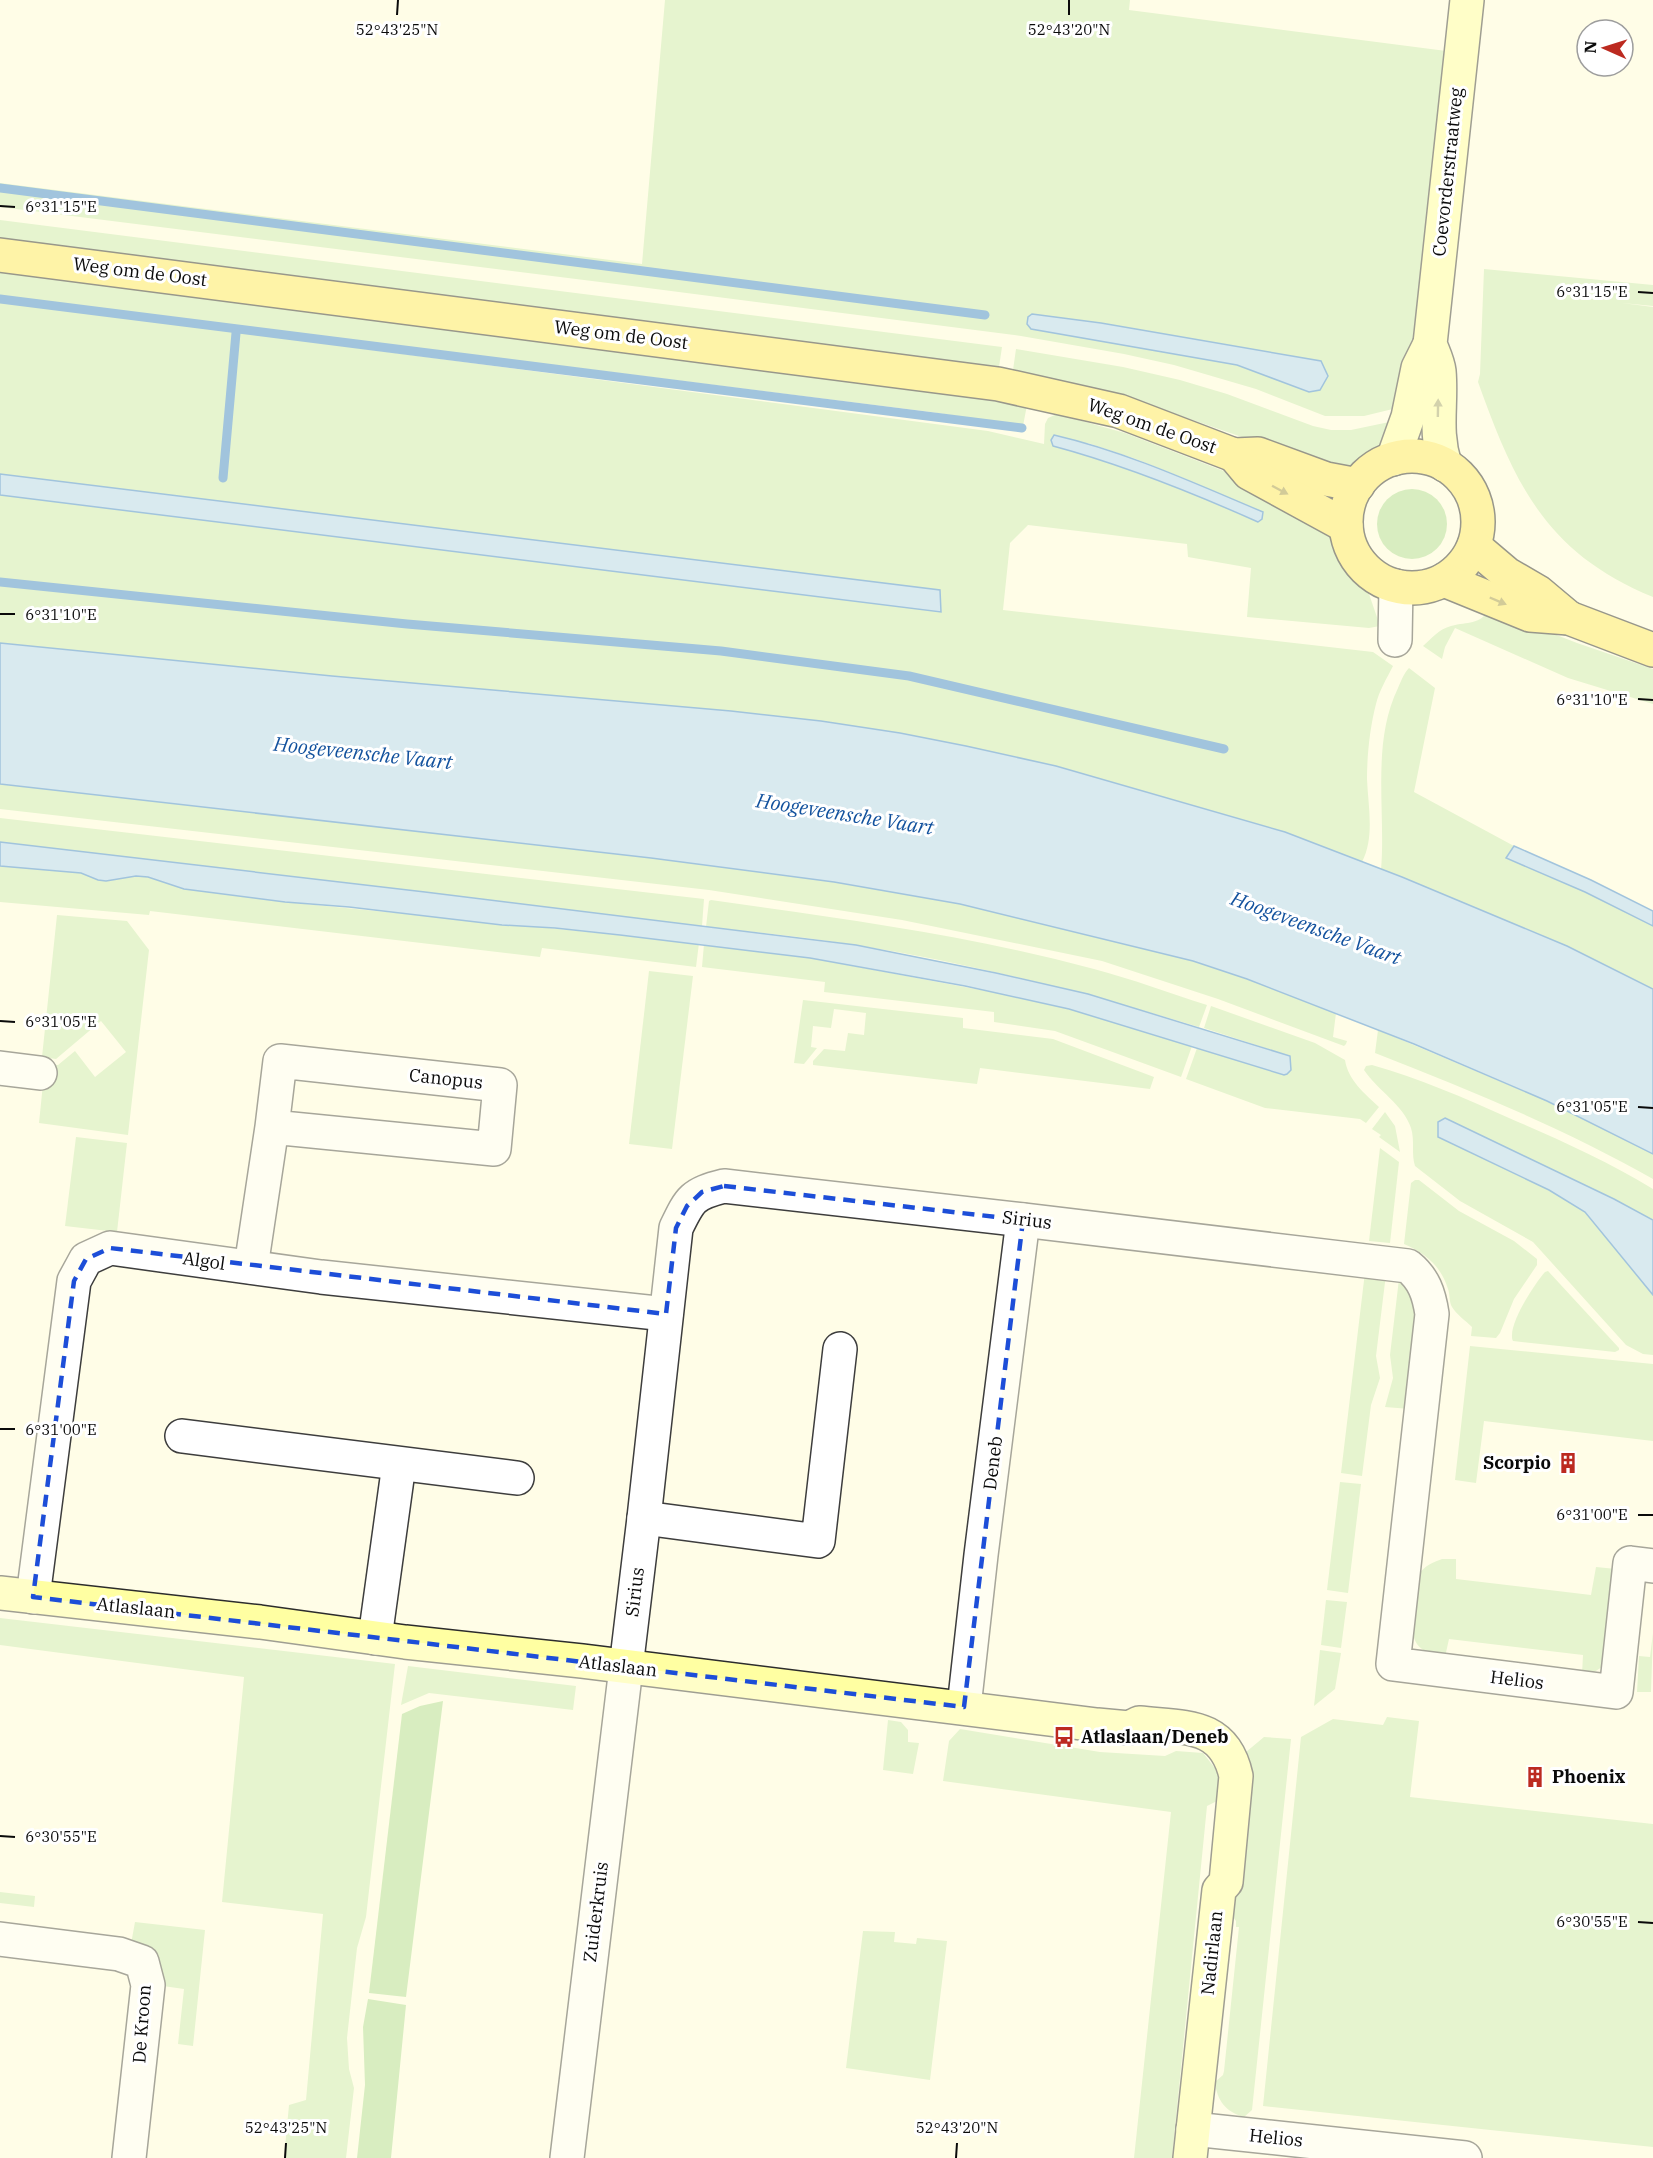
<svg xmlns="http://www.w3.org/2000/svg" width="1653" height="2158" font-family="'IBM Plex Serif',serif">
	<rect width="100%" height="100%" fill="#fffde7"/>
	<g fill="#c8e9b1" fill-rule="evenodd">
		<path d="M665,0H1130L1129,10L1454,52L1412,357L1401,407L1364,416H1325L1256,389L1174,365L1124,354L1021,336L640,287L0,207V183L642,264ZM1101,323L1321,361L1328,376L1264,374L1237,365L1146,348Z"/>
		<path d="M0,220L1002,347L999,367L0,238Z"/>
		<path d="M1484,269L1653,285V306L1622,303L1653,307V597C1546,553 1515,485 1478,382L1480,374Z"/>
		<path d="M0,271L977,396L1027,405L1023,426L931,412L0,296Z"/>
		<path d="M0,301L988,431L1044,444L1045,424L1048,418L1057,414L1125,433L1229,473L1328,530L1341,558L1369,594L1380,626L1369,628L1247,617L1251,568L1188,557L1187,544L1028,525L1010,543L1003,610L1373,652L1393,666C1387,678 1379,691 1376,704C1370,727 1367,755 1367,779C1368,806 1375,837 1362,862L1285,832L1056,766L900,733L731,711L332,676L0,643ZM1088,443L1136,459L1186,479L1258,522C1191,492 1124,465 1054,446Z"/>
		<path d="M1016,349L1123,367L1180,380L1227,394L1313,426L1331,430H1351L1394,421L1380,452L1358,465L1346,468L1259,443L1118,394L1013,370Z"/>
		<path d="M1490,609L1577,643L1653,669V704L1568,678L1455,628L1445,647L1442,659L1423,646C1432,638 1439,629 1451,626C1469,621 1478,626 1490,609Z"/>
		<path d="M1409,668L1435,688L1414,792L1514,846L1507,858L1585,892L1653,926V989L1567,946L1402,877L1381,870C1386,811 1371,744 1398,688C1401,681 1404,673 1409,668Z"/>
		<path d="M0,784L651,858L834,882L960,904L1193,961L1247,979L1336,1013L1333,1037L1347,1041L1346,1044L1344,1046L1218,999L1102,961L902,920L709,890L0,809Z"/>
		<path d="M0,818L704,899L702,926L0,842Z"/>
		<path d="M0,866L81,873L105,881L136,876L148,877L184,889L285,902L699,943L696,967L542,948L540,957L150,911L149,915L0,902Z"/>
		<path d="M711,900C839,918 969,935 1094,969C1132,979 1169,993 1207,1005L1199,1027C1086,993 971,963 855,945C805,937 756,932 706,927L709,901Z"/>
		<path d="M57,915L127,921L149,950L128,1135L39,1123L45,1064L58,1065L75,1051L95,1077L126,1052L101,1021L56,1059L42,1057Z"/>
		<path d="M704,944L810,958L1034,1000L1105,1019L1192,1046L1181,1077L1055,1031L994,1022V1012L824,992L825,982L702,967Z"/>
		<path d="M649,971L693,976L672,1149L629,1144Z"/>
		<path d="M803,1000L963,1018V1028L1053,1039L1154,1077L1150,1089L980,1068L977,1084L813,1065V1061L824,1049L845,1051L848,1033L864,1035L866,1013L834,1009L831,1028L813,1026L811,1047L817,1048L804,1064L794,1063Z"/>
		<path d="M1211,1006L1315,1043L1345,1060C1348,1080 1365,1094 1379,1107L1366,1123L1360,1119L1265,1108L1186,1079L1197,1048L1284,1075L1290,1056L1204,1028Z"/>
		<path d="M1378,1030L1547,1101L1653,1154V1179C1565,1129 1470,1090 1375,1053Z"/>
		<path d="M1372,1065C1419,1078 1464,1098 1509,1118C1558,1139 1607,1161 1653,1189V1220L1614,1199L1446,1119L1438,1122L1585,1212L1653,1295V1355L1643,1354L1626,1345L1533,1242L1460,1201L1415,1166C1411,1154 1415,1141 1411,1128C1403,1104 1378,1091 1364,1070L1366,1066Z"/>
		<path d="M1385,1112L1395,1126L1400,1152L1379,1137L1381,1135L1372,1129Z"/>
		<path d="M76,1137L127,1143L117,1232L65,1226Z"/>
		<path d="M1380,1148L1399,1162L1390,1243L1369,1241Z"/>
		<path d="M1415,1180H1419L1459,1211L1514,1241L1537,1259V1265L1514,1299L1500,1333L1496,1338L1471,1336L1472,1327C1466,1321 1456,1314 1452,1307C1449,1302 1450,1294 1448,1289C1441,1266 1425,1253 1404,1244L1411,1183Z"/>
		<path d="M1548,1271L1619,1348V1350L1615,1352L1513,1341C1506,1327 1535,1283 1545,1272Z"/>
		<path d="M1365,1272L1386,1274L1376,1356L1380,1378L1371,1405L1362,1476L1341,1473Z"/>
		<path d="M1399,1279L1417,1297L1410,1409L1385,1407L1393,1378L1390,1355Z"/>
		<path d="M1470,1346L1653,1364V1441L1484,1421L1476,1483L1455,1480Z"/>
		<path d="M1340,1482L1361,1484L1348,1593L1327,1590Z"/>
		<path d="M1442,1559H1456V1579L1591,1595L1596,1567L1616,1569L1602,1667L1591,1674H1582L1583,1655L1449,1639L1445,1657C1409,1652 1410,1633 1415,1603C1416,1594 1416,1582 1419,1575C1423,1566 1434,1562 1442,1559Z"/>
		<path d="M1326,1600L1347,1602L1341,1648L1321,1645Z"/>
		<path d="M0,1618L395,1664L366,1917L357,1948L347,2038L349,2069L354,2088L346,2158H284L289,2105L306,2100L323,1914L222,1902L244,1677L0,1645Z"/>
		<path d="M1653,1633L1651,1692H1637L1639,1656L1650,1657Z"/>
		<path d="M1320,1650L1341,1653L1335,1689L1314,1706Z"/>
		<path d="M408,1666L576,1686L573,1710L429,1693L401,1705Z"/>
		<path d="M1387,1717L1419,1721L1410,1797L1653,1824V2147L1263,2106L1301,1737L1333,1719L1383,1725Z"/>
		<path d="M888,1720L901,1722L908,1730V1742L919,1743L913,1774L883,1770Z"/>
		<path d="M960,1729L1100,1752L1165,1756L1176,1751L1203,1753L1218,1772L1219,1800L1207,1806L1172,2158H1134L1171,1812L943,1781L949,1741Z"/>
		<path d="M1264,1737L1291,1739L1252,2110L1244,2117C1226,2112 1217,2101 1215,2082L1223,2075L1224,2071L1239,1927H1236V1921L1230,1913L1246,1752Z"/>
		<path d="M0,1892L35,1896L34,1907L0,1903Z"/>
		<path d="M135,1922L205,1930L193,2046L178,2044L184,1989L163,1986L131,1944Z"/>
		<path d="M863,1931L895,1932L894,1942L916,1944L917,1938L947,1941L930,2080L846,2068Z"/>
	</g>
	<g fill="#a9da90">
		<circle cx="1412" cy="524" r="35"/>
		<path d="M443,1701L406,1997L369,1993L402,1714L420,1706Z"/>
		<path d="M368,1999L406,2005L391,2158H357L365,2085L363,2027Z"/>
	</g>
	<g fill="#aad2f8" stroke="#307ed0" stroke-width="1.5">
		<path d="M1032,314L1101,323L1321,361L1328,376L1320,390L1309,392L1237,365L1031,329L1027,324L1028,317Z"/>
		<path d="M1054,435C1127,452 1194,483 1263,512L1262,519L1258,522C1191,492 1124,465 1053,446L1051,440Z"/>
		<path d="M0,474L940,590L941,612L0,495Z"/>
		<path d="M0,643L332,676L731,711L821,721L900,733L966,746L1056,766L1285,832L1402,877L1567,946L1653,989V1154L1547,1101L1414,1044L1247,979L1193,961L960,904L834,882L651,858L0,784Z"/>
		<path d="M0,842L425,892L856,945L996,973L1088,994L1290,1056L1291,1070L1287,1074L1284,1075L1069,1009L965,986L810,958L620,935L555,928L502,925L349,907L285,902L184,889L148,877L136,876L106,881L98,880L81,873L0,866Z"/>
		<path d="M1514,846L1591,880L1653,911V926L1585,892L1506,858Z"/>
		<path d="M1445,1118L1614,1199L1653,1220V1295L1585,1212L1549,1190L1438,1137V1122Z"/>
	</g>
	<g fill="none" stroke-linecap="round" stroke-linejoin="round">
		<g stroke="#307ed0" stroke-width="9">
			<path d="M0,188L985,315"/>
			<path d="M0,299C341,342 682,382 1022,428"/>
			<path d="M223,478L236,333"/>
			<path d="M0,582L407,624L721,651L909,676L1224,749"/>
		</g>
		<defs>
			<g id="street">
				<path d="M1395,640L1396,586"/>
				<path d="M0,1068L40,1073"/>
				<path d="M251,1267L272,1127L280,1061L500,1085L494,1149L272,1127"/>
				<path d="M182,1436L517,1478"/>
				<path d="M644,1518L818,1541L840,1349"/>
				<path d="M33,1597L74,1281L86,1259L110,1248L321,1277L666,1314"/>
				<path d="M375,1638L399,1464"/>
				<path d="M964,1707L981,1555L1023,1220"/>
				<path d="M0,1939L119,1954L142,1962L148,1985L129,2158"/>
				<path d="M1193,2129L1465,2158"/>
				<path d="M567,2158L644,1518L676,1228C690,1199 692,1194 724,1186L1023,1220L1408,1266C1424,1279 1429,1294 1432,1314L1393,1664L1616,1692L1630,1563L1653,1566"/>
			</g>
			<g id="secondary">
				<path d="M1393,459L1408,417L1418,368L1430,344"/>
				<path d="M1445,465C1434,430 1442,405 1439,371C1438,362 1433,352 1430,344L1467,0"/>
				<path d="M0,1593L260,1622L405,1642L582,1661L1097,1725L1129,1728L1139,1723C1184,1728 1224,1722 1236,1776L1226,1882L1219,1890L1190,2158"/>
			</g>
			<g id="primary">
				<path d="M0,255L998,384L1119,411L1234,455L1258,454L1326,479L1358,485"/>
				<path d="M1234,455L1249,473L1346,526"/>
				<circle cx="1412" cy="522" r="66"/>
				<path d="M1474,546L1507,574L1538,592L1569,618"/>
				<path d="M1444,580L1530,615L1569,618L1653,650"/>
			</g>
		</defs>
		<use href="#street" stroke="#3d3d3d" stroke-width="36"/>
		<use href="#secondary" stroke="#2c2c2c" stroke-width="36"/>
		<use href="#primary" stroke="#1b1b1b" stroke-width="36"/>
		<use href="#street" stroke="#fff" stroke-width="33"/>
		<use href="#secondary" stroke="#ffffa2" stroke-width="33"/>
		<use href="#primary" stroke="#fde759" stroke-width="33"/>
	</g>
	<defs><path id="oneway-solid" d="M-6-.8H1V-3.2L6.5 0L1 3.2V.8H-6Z" transform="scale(1.5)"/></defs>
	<use fill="#9d9d65" href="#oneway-solid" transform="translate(1438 408) rotate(-89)"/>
	<g fill="#9c8f39">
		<use href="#oneway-solid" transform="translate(1280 490) rotate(28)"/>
		<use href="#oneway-solid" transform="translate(1498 601) rotate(23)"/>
	</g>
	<path d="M0 0H1653V2158H0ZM724,1186L1023,1220L964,1707L33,1597L74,1281L86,1259L110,1248L666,1314L676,1228L687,1206L702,1192Z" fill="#fffde7" fill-opacity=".55" fill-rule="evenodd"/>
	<path fill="none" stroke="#1d4ed8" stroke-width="4.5" stroke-dasharray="12 8" stroke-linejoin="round" d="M724,1186L1023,1220L964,1707L33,1597L74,1281L86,1259L110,1248L666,1314L676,1228L687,1206L702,1192Z"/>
	<path fill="none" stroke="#0a0a0a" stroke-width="2" d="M397,15L398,0M1069,15V0M0,206L15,207M1638,292L1653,293M0,614H15M1638,699L1653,700M0,1021L15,1022M1638,1107L1653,1108M0,1429H15M1638,1515H1653M0,1836L15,1837M1638,1922L1653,1923M285,2158L286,2143M956,2158L957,2143"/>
	<defs>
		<symbol id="building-bare" viewBox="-9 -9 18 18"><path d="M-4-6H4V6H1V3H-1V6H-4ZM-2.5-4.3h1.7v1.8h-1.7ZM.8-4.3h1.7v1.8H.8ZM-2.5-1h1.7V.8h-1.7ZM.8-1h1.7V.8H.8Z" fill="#bc2a20" stroke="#fff" stroke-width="2.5" paint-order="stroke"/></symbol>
		<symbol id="bus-bare" viewBox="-9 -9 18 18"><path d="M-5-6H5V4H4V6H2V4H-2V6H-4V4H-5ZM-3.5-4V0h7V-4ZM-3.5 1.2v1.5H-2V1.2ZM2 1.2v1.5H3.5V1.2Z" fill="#bc2a20" stroke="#fff" stroke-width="2.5" paint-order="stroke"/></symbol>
	</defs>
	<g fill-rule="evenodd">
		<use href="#building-bare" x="1553" y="1448" width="30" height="30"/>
		<use href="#bus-bare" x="1049" y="1722" width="30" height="30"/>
		<use href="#building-bare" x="1520" y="1762" width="30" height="30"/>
	</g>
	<g text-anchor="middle" stroke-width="6" stroke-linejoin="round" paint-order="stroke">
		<g font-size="18" fill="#0a0a0a" stroke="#fff">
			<text transform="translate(1448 172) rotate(-84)" y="6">Coevorderstraatweg</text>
			<text transform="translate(140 272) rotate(7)" y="6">Weg om de Oost</text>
			<text transform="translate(621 335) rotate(7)" y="6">Weg om de Oost</text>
			<text transform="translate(1152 426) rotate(19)" y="6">Weg om de Oost</text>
			<text transform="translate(446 1079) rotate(6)" y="6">Canopus</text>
			<text transform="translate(1027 1220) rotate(7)" y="6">Sirius</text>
			<text transform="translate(204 1261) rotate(8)" y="6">Algol</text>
			<text transform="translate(993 1463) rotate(-83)" y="6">Deneb</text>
			<text transform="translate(635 1592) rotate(-83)" y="6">Sirius</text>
			<text transform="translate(136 1608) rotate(6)" y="6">Atlaslaan</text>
			<text transform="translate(618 1666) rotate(7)" y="6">Atlaslaan</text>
			<text transform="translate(1517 1680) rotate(7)" y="6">Helios</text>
			<text transform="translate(596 1912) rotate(-83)" y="6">Zuiderkruis</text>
			<text transform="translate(1212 1953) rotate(-84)" y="6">Nadirlaan</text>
			<text transform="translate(142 2024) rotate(-86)" y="6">De Kroon</text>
			<text transform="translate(1276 2138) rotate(6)" y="6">Helios</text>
		</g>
		<g font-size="18" font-weight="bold" fill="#0a0a0a" stroke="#fff" text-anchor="start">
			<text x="1551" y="1469" text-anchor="end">Scorpio</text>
			<text x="1081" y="1743">Atlaslaan/Deneb</text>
			<text x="1552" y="1783">Phoenix</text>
		</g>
		<g font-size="20" font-style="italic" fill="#12519d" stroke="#fff">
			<text transform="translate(363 753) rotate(6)" y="7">Hoogeveensche Vaart</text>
			<text transform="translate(845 814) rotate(9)" y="7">Hoogeveensche Vaart</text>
			<text transform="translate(1316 928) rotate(20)" y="7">Hoogeveensche Vaart</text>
		</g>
	</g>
	<g font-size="15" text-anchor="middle" fill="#0a0a0a" stroke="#fff" stroke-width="6" stroke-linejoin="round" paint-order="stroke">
		<text x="397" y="35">52°43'25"N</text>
		<text x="1069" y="35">52°43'20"N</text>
		<text x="61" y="212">6°31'15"E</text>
		<text x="1592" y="297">6°31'15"E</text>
		<text x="61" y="620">6°31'10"E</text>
		<text x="1592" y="705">6°31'10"E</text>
		<text x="61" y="1027">6°31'05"E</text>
		<text x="1592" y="1112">6°31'05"E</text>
		<text x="61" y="1435">6°31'00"E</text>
		<text x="1592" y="1520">6°31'00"E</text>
		<text x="61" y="1842">6°30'55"E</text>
		<text x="1592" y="1927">6°30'55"E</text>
		<text x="286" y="2133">52°43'25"N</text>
		<text x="957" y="2133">52°43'20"N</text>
	</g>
	<g transform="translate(1605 48) rotate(273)"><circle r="28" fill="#ffffff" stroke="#9d9d9d" stroke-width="1.5"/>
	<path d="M0-4.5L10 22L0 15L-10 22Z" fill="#bc2a20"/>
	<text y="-9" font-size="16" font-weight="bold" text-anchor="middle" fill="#0a0a0a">N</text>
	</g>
</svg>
